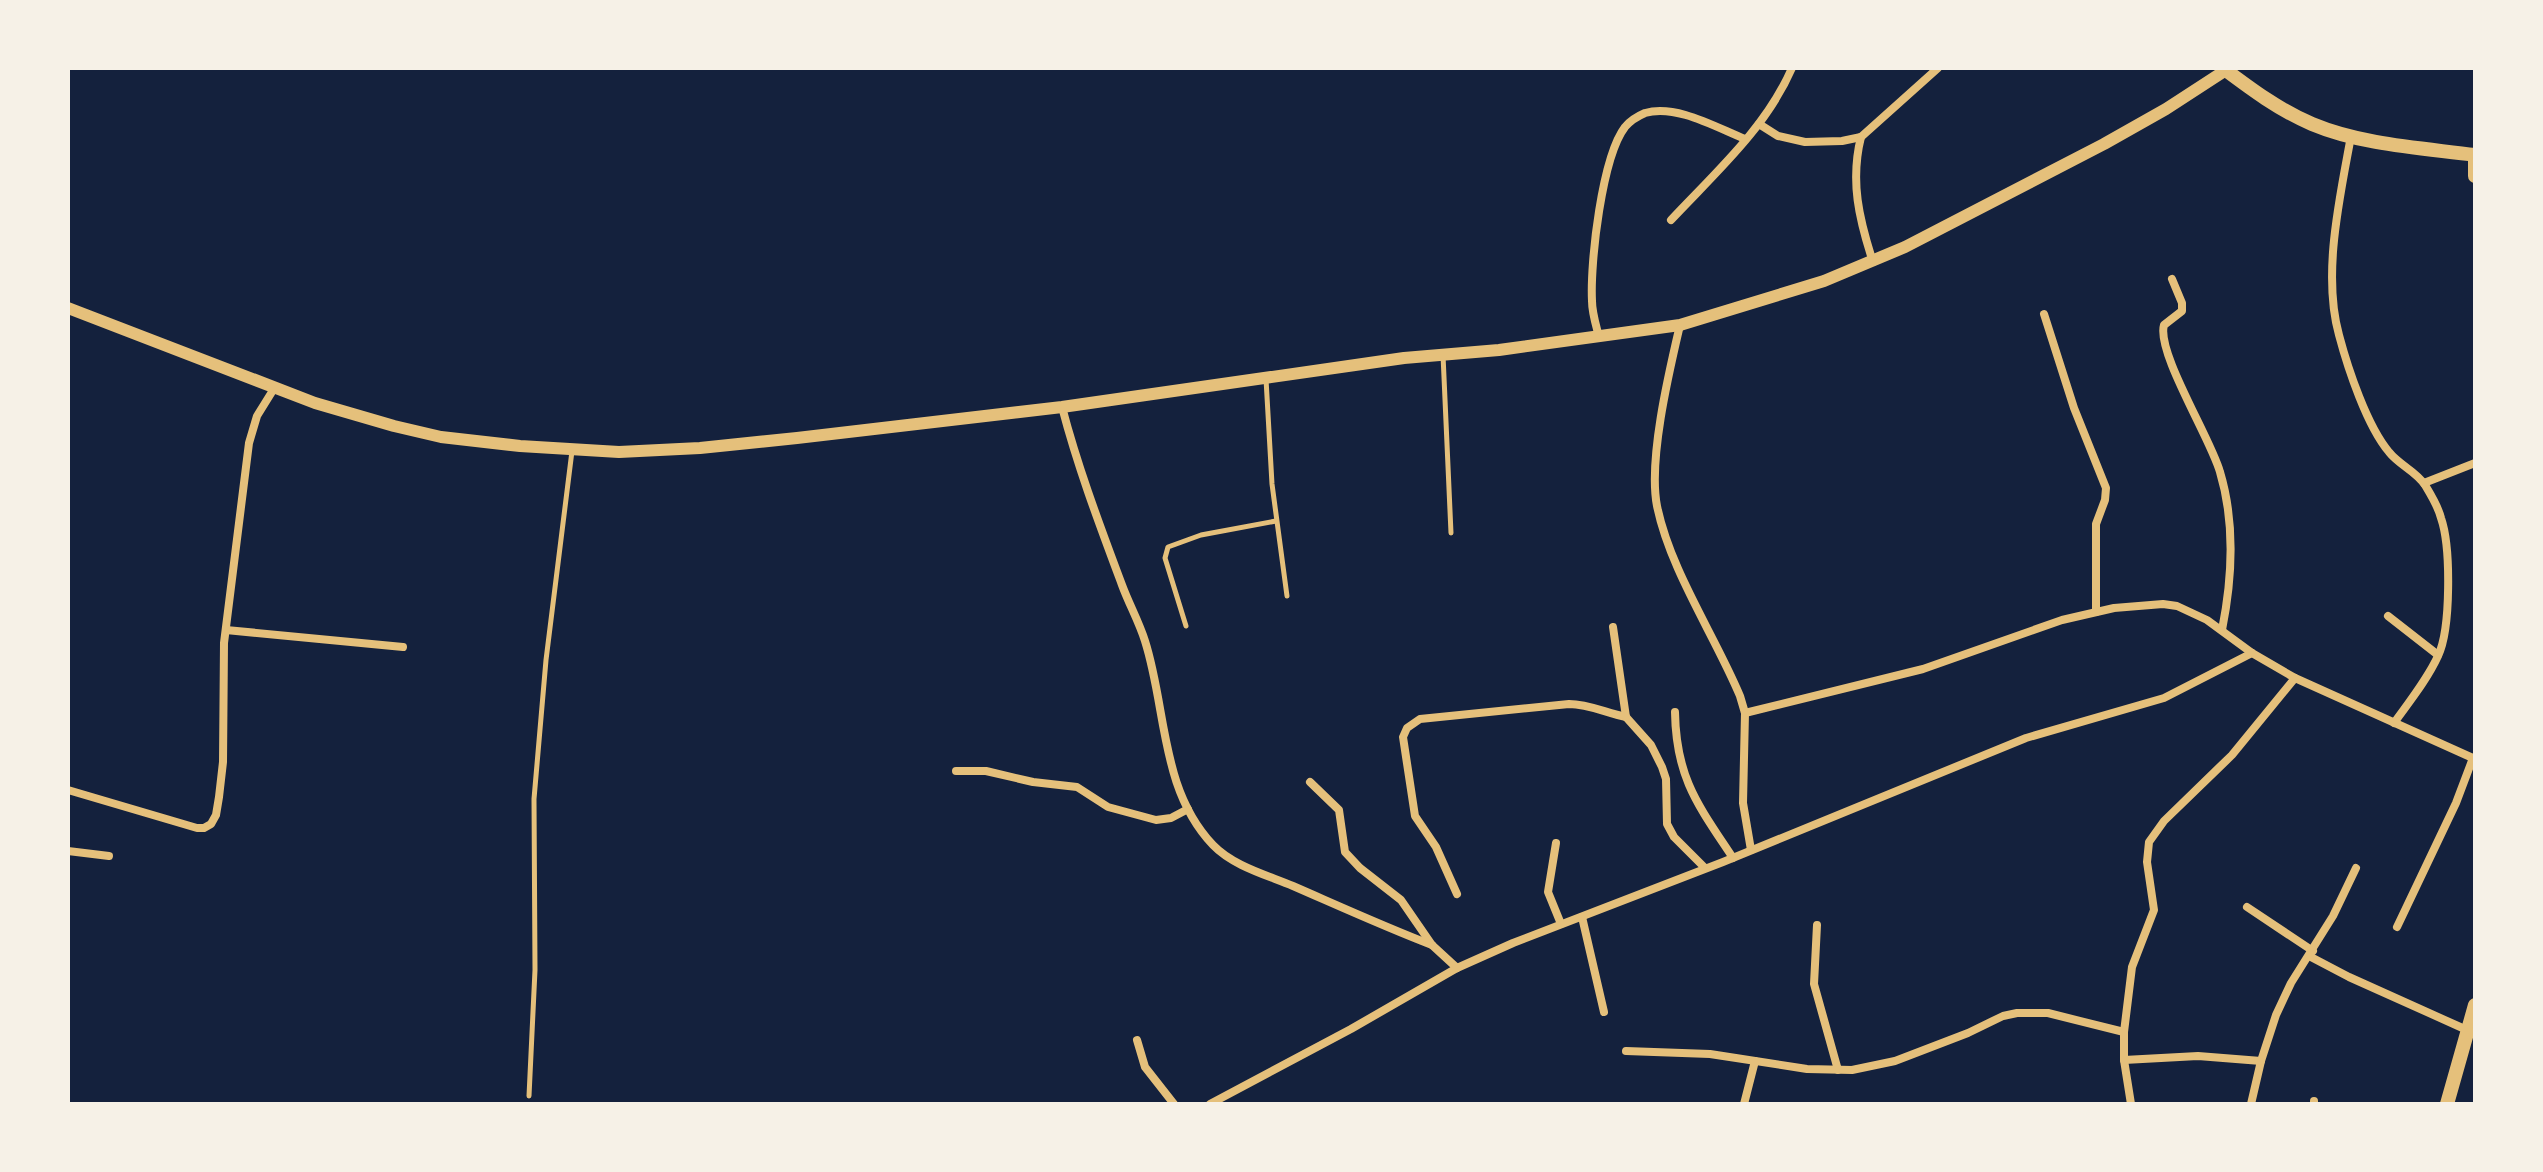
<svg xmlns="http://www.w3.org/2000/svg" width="2543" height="1172" font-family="'Space Grotesk',sans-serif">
	<rect width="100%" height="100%" fill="#14213d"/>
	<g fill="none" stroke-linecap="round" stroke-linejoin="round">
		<g stroke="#e5c07b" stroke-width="5">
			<path d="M1443,355L1451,533"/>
			<path d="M1266,379L1272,484L1287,596"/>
			<path d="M1186,626L1165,558L1168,547L1201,535L1276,521"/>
			<path d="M529,1096L535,970L534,799L546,660L572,451"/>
		</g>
		<g stroke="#e5c07b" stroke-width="8">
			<path d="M1759,124L1778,136L1805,142L1842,141L1861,137L1938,68"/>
			<path d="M2351,136C2340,197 2322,274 2339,335C2348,369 2367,426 2389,452C2399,465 2416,471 2425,485C2431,495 2438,506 2441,518C2451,547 2451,629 2438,656C2427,680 2409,702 2394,723"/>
			<path d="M1861,137C1850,181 1859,219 1873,262"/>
			<path d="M1671,220C1715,173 1766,128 1792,68"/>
			<path d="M2172,279L2182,303V311L2164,325C2156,352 2211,439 2220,472C2235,522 2232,580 2222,630"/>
			<path d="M2044,314L2074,408L2106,488L2105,500L2096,524V612"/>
			<path d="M1680,325C1669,372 1648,460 1657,506C1670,570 1715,636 1740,696L1745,713L1743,803L1751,850"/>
			<path d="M1599,337C1596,325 1592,313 1592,301C1590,262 1602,157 1625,127C1630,121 1638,116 1645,113C1677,104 1717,128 1745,139"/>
			<path d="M1062,407C1078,468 1100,526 1122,585C1129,604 1139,622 1145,641C1167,710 1160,789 1213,845C1233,866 1267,875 1293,886C1339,906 1385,927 1432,945"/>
			<path d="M2424,483L2475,463"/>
			<path d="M2388,616L2438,655"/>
			<path d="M1613,627L1626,717L1651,745L1662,767L1666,779L1667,824L1674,837L1705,868"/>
			<path d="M226,630L403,647"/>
			<path d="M1675,712C1676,778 1698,805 1733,858"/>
			<path d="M1745,713L1923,669L2062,620L2114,608L2163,604L2177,606L2207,620L2252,653L2295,678L2475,759"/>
			<path d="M956,771H986L1033,782L1077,787L1108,807L1156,820L1171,818L1188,809"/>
			<path d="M1310,782L1339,810L1345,852L1360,868L1401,900L1432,945L1457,968"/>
			<path d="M68,790L197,828H204L211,824L216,815L219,797L223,762L224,643L249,443L257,416L275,387"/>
			<path d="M1556,843L1548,892L1561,924"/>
			<path d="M68,851L109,856"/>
			<path d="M1457,894L1436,847L1415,816L1403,737L1407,728L1420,719L1569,704C1589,704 1606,713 1626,717"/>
			<path d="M2247,907L2313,951"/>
			<path d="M1582,917L1604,1012"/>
			<path d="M1817,925L1814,984L1838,1070"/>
			<path d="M2397,927L2456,803L2473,758"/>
			<path d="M2309,956L2349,977L2467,1030"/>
			<path d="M1137,1040L1145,1067L1174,1104"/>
			<path d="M1626,1051L1710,1054L1807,1069L1852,1070L1895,1061L1968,1033L2003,1016L2017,1013H2048L2124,1032"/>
			<path d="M2124,1060L2198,1056L2261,1061"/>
			<path d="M1210,1104L1351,1029L1457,968L1513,943L1723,862L2026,738L2164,698L2252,653"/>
			<path d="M1744,1104L1755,1061"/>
			<path d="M2131,1104L2124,1060V1032L2132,967L2154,910L2147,862L2149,842L2164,821L2232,755L2295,678"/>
			<path d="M2251,1104L2261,1061L2276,1015L2291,983L2333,916L2356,868"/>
			<path d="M2314,1104V1101"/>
		</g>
		<path stroke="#e5c07b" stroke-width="12" d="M68,308L315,403L394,426L441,437L520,446L619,452L700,448L797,438L1062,407L1404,358L1499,350L1680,325L1824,281L1905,247L2104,144L2166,109L2226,70"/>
		<g stroke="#e5c07b" stroke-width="14">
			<path d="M2223,68C2251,89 2279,110 2312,124C2362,145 2422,148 2475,155"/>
			<path d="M2475,160V176"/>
			<path d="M2447,1104L2475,1005"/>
		</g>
	</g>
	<rect width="2543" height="1172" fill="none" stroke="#f6f1e7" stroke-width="140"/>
</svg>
